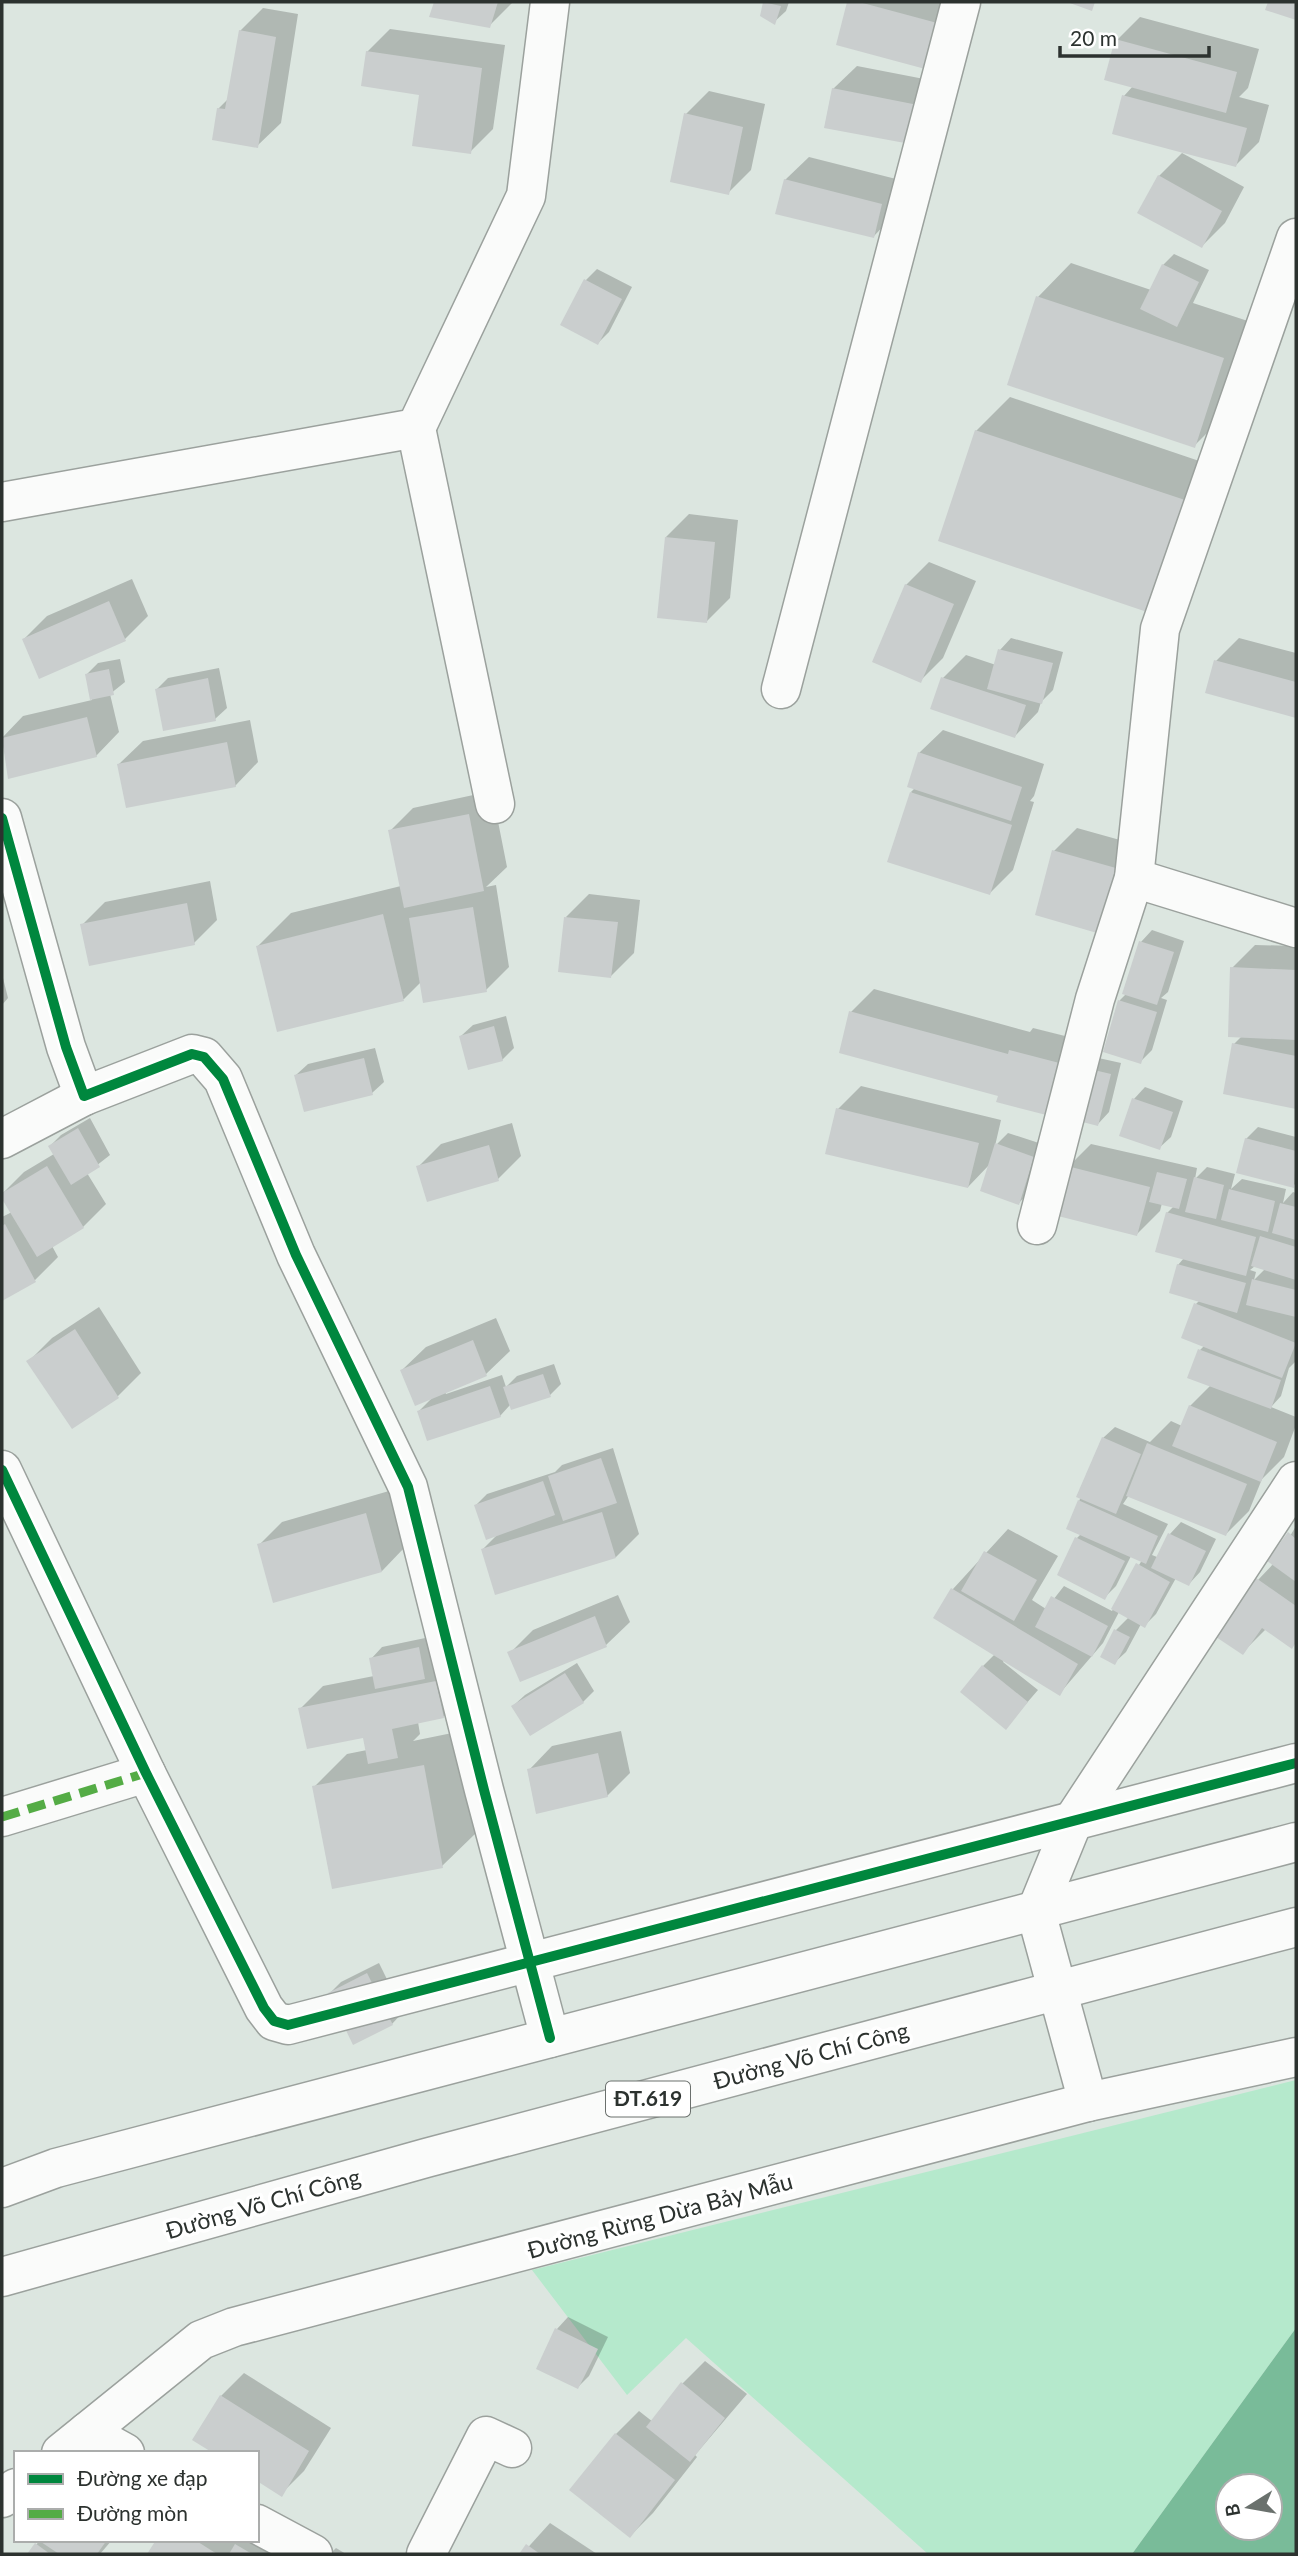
<svg xmlns="http://www.w3.org/2000/svg" width="1298" height="2556" font-family="Lato,sans-serif">
	<rect width="100%" height="100%" fill="#dce6e0"/>
	<path fill="#b5e9cc" d="M1296,2080V2328L1132,2554H928L686,2338L627,2395L532,2270Z"/>
	<path fill="#79bb99" fill-rule="evenodd" d="M1296,2328V2554H1132ZM1228,2486H1270V2528H1228Z"/>
	<g fill="#0003" fill-rule="evenodd">
		<path d="M436,2H513L489,26L431,15Z"/>
		<path d="M765,2H789L786,11L774,22L762,15Z"/>
		<path d="M849,2H962L951,45L838,44Z"/>
		<path d="M263,8L298,14L281,123L257,146L218,109L229,98L240,31Z"/>
		<path d="M1140,17L1259,49L1248,88L1239,97L1269,105L1259,142L1236,165L1124,96L1133,86L1117,40Z"/>
		<path d="M390,29L505,45L493,129L470,152L421,93L367,52Z"/>
		<path d="M857,66L950,84L921,144L833,89Z"/>
		<path d="M709,91L765,104L751,170L728,193L686,114Z"/>
		<path d="M1182,153L1244,187L1225,223L1202,246L1159,176Z"/>
		<path d="M809,157L904,181L896,213L873,237L785,180Z"/>
		<path d="M1174,254L1209,270L1193,303L1257,324L1228,412L1194,446L1038,297L1071,263L1151,290L1163,265Z"/>
		<path d="M597,269L632,287L609,332L598,343L586,280Z"/>
		<path d="M1010,397L1217,467L1147,610L976,431Z"/>
		<path d="M689,514L738,520L730,598L707,621L666,537Z"/>
		<path d="M929,562L976,581L943,658L920,681L906,585Z"/>
		<path d="M132,579L148,616L125,639H24L47,616Z"/>
		<path d="M1011,638L1063,652L1053,690L1041,702L1038,712L1015,736L943,678L966,655L996,665L1000,650Z"/>
		<path d="M1239,638L1296,653V716L1208,692L1216,661Z"/>
		<path d="M120,659L125,682L110,694L119,732L96,756L9,776L2,738L23,716L92,700L87,674L98,663Z"/>
		<path d="M219,668L227,708L215,719L157,689L168,678Z"/>
		<path d="M250,720L258,762L235,786L119,764L143,741Z"/>
		<path d="M943,730L1044,764L1034,796L1030,801L1034,802L1013,870L990,893L911,792L915,788L919,753Z"/>
		<path d="M492,791L507,867L486,887L496,885L509,967L486,990L422,981L404,999L278,1030L258,946L291,913L401,886L390,831L413,808Z"/>
		<path d="M1077,828L1145,847L1127,910L1054,851Z"/>
		<path d="M210,881L217,920L194,943L82,925L105,902Z"/>
		<path d="M589,894L640,900L634,953L611,976L566,917Z"/>
		<path d="M1152,930L1184,941L1168,992L1161,998L1167,1000L1152,1050L1140,1062L1105,1051L1120,1000L1127,993L1141,942Z"/>
		<path d="M1255,945L1296,946V1107L1225,1093L1234,1044L1242,1036L1232,968Z"/>
		<path d="M2,974L8,998L2,1005Z"/>
		<path d="M874,989L1030,1032L1033,1028L1093,1043L1094,1057L1121,1063L1109,1112L1098,1124L1000,1094L851,1012Z"/>
		<path d="M506,1016L514,1048L502,1060L461,1036L473,1025Z"/>
		<path d="M375,1048L384,1082L372,1093L296,1075L308,1064Z"/>
		<path d="M861,1086L1001,1120L995,1146L1008,1133L1045,1145L1030,1191L1019,1203L990,1164L968,1187L838,1109Z"/>
		<path d="M1145,1087L1183,1101L1171,1137L1159,1148L1134,1099Z"/>
		<path d="M90,1118L110,1155L87,1173L106,1204L83,1227L52,1246L58,1257L35,1280L2,1299V1217L12,1212L2,1194L24,1172L54,1154L50,1146L61,1135Z"/>
		<path d="M512,1123L521,1156L498,1179L418,1167L441,1144Z"/>
		<path d="M1258,1127L1296,1137V1183L1293,1186L1246,1139Z"/>
		<path d="M1091,1144L1197,1168L1195,1179L1207,1167L1235,1174L1231,1189L1242,1179L1286,1189L1283,1203L1293,1192L1296,1193V1361L1289,1368L1281,1396L1271,1407L1296,1417V1425L1284,1457L1262,1479L1249,1511L1226,1534L1129,1495L1123,1504L1168,1524L1152,1555L1157,1557L1170,1534L1181,1522L1216,1539L1200,1572L1189,1584L1176,1578L1156,1614L1144,1626L1141,1624L1126,1652L1114,1663L1102,1656L1116,1630L1129,1617L1119,1612L1103,1643L1060,1693L1004,1660L1003,1662L1038,1690L1006,1727L983,1666L995,1654L935,1618L953,1589L1008,1529L1058,1556L1032,1600L1046,1609L1064,1586L1112,1611L1142,1560L1131,1556L1116,1586L1105,1597L1077,1538L1081,1534L1069,1528L1103,1438L1115,1427L1150,1442L1171,1421L1182,1426L1190,1406L1211,1385L1200,1350L1205,1345L1196,1304L1200,1300L1178,1265L1184,1258L1167,1213L1174,1206L1162,1203L1160,1211L1137,1234L1068,1167ZM1255,1266L1265,1269L1254,1280L1256,1272L1250,1270Z"/>
		<path d="M99,1307L141,1373L118,1396L72,1426L29,1361L52,1338Z"/>
		<path d="M496,1318L510,1351L486,1374L445,1392L446,1394L502,1375L506,1387L517,1376L554,1364L561,1384L550,1395L511,1404L500,1416L419,1411L433,1397L402,1370L426,1347Z"/>
		<path d="M613,1448L639,1534L616,1557L483,1549L499,1533L476,1505L487,1494L555,1472L562,1465Z"/>
		<path d="M389,1491L405,1547L382,1571L259,1545L282,1522Z"/>
		<path d="M1296,1526V1642L1292,1647L1266,1629L1242,1653L1258,1580L1274,1563Z"/>
		<path d="M618,1595L630,1622L606,1645L521,1680L510,1653L533,1630Z"/>
		<path d="M430,1637L466,1694L443,1717L418,1722L420,1734L413,1741L457,1732L476,1833L442,1866L314,1787L347,1754L367,1750L365,1736L300,1709L323,1686L374,1676L371,1659L382,1647Z"/>
		<path d="M577,1663L594,1691L583,1702L513,1706L525,1695Z"/>
		<path d="M621,1731L630,1773L607,1796L529,1770L552,1746Z"/>
		<path d="M379,1963L403,2012L392,2024L330,1993L341,1982Z"/>
		<path d="M568,2317L608,2337L589,2376L578,2387L538,2368L557,2329Z"/>
		<path d="M705,2361L747,2394L695,2455L697,2457L653,2513L630,2536L616,2434L639,2411L653,2422L682,2384Z"/>
		<path d="M244,2373L331,2428L304,2471L281,2494L221,2396Z"/>
		<path d="M550,2523L597,2554H522Z"/>
		<path d="M40,2540H112L100,2554H29Z"/>
		<path d="M158,2540H257L288,2554H149Z"/>
		<path d="M336,2548L346,2554H330Z"/>
	</g>
	<g fill="#cacece">
		<path d="M434,2H498L490,28L429,17Z"/>
		<path d="M763,2L781,6L775,25L760,16Z"/>
		<path d="M847,2H859L941,24L929,70L836,45Z"/>
		<path d="M1067,2H1095L1092,11Z"/>
		<path d="M1268,2H1296V20L1265,10Z"/>
		<path d="M239,30L276,37L258,148L212,140L217,108L225,109Z"/>
		<path d="M1115,39L1237,72L1226,113L1104,80Z"/>
		<path d="M366,51L482,68L471,154L412,146L419,95L361,86Z"/>
		<path d="M832,88L928,107L921,146L824,128Z"/>
		<path d="M1122,95L1247,128L1236,167L1112,134Z"/>
		<path d="M684,113L743,127L729,195L670,182Z"/>
		<path d="M1158,175L1222,211L1202,248L1137,213Z"/>
		<path d="M784,179L882,204L874,238L775,214Z"/>
		<path d="M1162,264L1199,282L1177,327L1140,309Z"/>
		<path d="M584,279L622,299L598,345L560,325Z"/>
		<path d="M1036,296L1224,358L1195,448L1007,385Z"/>
		<path d="M975,430L1185,500L1147,612L938,541Z"/>
		<path d="M665,537L715,542L707,623L657,618Z"/>
		<path d="M905,584L954,604L921,683L872,662Z"/>
		<path d="M109,601L126,641L39,679L22,639Z"/>
		<path d="M998,649L1053,663L1042,704L987,689Z"/>
		<path d="M1214,660L1296,682V718L1205,693Z"/>
		<path d="M109,669L114,695L90,700L85,674Z"/>
		<path d="M941,677L1026,705L1015,738L930,709Z"/>
		<path d="M208,678L216,721L163,731L155,689Z"/>
		<path d="M87,717L97,757L8,779L2,738Z"/>
		<path d="M227,742L236,787L126,808L117,764Z"/>
		<path d="M918,752L1022,787L1011,821L907,787Z"/>
		<path d="M910,792L1012,825L990,895L887,862Z"/>
		<path d="M469,814L484,891L404,908L388,830Z"/>
		<path d="M1052,850L1123,870L1104,935L1035,915Z"/>
		<path d="M187,903L195,945L89,966L80,924Z"/>
		<path d="M473,907L487,992L423,1003L409,918Z"/>
		<path d="M383,914L404,1001L277,1032L256,946Z"/>
		<path d="M564,917L618,922L611,978L558,972Z"/>
		<path d="M1139,941L1174,952L1157,1005L1122,994Z"/>
		<path d="M1230,967L1296,970V1040L1228,1037Z"/>
		<path d="M1118,1000L1157,1012L1141,1064L1103,1052Z"/>
		<path d="M849,1011L1008,1054L1009,1050L1071,1066L1058,1118L996,1102L998,1096L839,1053Z"/>
		<path d="M494,1026L503,1061L468,1070L459,1036Z"/>
		<path d="M1232,1043L1296,1056V1109L1223,1094Z"/>
		<path d="M364,1058L373,1095L304,1112L294,1075Z"/>
		<path d="M1081,1067L1111,1074L1098,1126L1067,1118Z"/>
		<path d="M1132,1098L1173,1112L1160,1150L1119,1136Z"/>
		<path d="M836,1108L979,1143L968,1188L825,1154Z"/>
		<path d="M78,1128L100,1167L71,1185L48,1146Z"/>
		<path d="M1245,1138L1296,1151L1294,1188L1236,1173Z"/>
		<path d="M995,1143L1034,1157L1019,1205L980,1191Z"/>
		<path d="M489,1145L499,1181L427,1202L416,1166Z"/>
		<path d="M47,1166L84,1228L37,1257L2,1199V1193Z"/>
		<path d="M1067,1166L1150,1187L1137,1236L1054,1215Z"/>
		<path d="M1157,1172L1187,1179L1179,1209L1149,1202Z"/>
		<path d="M1194,1177L1224,1185L1216,1219L1185,1212Z"/>
		<path d="M1229,1189L1275,1201L1268,1232L1221,1220Z"/>
		<path d="M1280,1203L1296,1207V1240L1272,1233Z"/>
		<path d="M1166,1212L1256,1237L1246,1276L1155,1252Z"/>
		<path d="M5,1224L36,1282L2,1301V1226Z"/>
		<path d="M1260,1236L1296,1247V1280L1251,1266Z"/>
		<path d="M1177,1264L1246,1283L1237,1313L1169,1293Z"/>
		<path d="M1252,1279L1296,1290V1317L1246,1305Z"/>
		<path d="M1194,1303L1296,1343L1282,1378L1181,1338Z"/>
		<path d="M75,1329L119,1398L72,1429L26,1361Z"/>
		<path d="M473,1340L487,1376L415,1406L400,1370Z"/>
		<path d="M1198,1349L1281,1380L1271,1409L1187,1378Z"/>
		<path d="M543,1374L551,1397L511,1410L503,1387Z"/>
		<path d="M490,1386L501,1417L427,1441L417,1411Z"/>
		<path d="M1189,1405L1277,1442L1261,1482L1172,1446Z"/>
		<path d="M1102,1437L1141,1454L1116,1514L1076,1497Z"/>
		<path d="M1147,1443L1247,1484L1226,1536L1126,1496Z"/>
		<path d="M601,1458L617,1503L563,1521L548,1476Z"/>
		<path d="M543,1481L555,1515L486,1540L474,1505Z"/>
		<path d="M1078,1500L1158,1536L1146,1564L1066,1529Z"/>
		<path d="M602,1512L616,1558L495,1595L481,1549Z"/>
		<path d="M366,1513L382,1572L273,1603L257,1544Z"/>
		<path d="M1288,1532L1296,1539V1582L1267,1561Z"/>
		<path d="M1168,1533L1206,1551L1189,1586L1151,1568Z"/>
		<path d="M1075,1537L1125,1561L1105,1600L1057,1575Z"/>
		<path d="M984,1551L1037,1580L1014,1621L961,1591Z"/>
		<path d="M1136,1563L1170,1582L1145,1628L1111,1609Z"/>
		<path d="M1256,1578L1296,1606V1642L1292,1649L1262,1628L1243,1655L1216,1637Z"/>
		<path d="M951,1588L1078,1664L1060,1696L933,1618Z"/>
		<path d="M1051,1596L1108,1626L1092,1657L1035,1627Z"/>
		<path d="M595,1616L607,1647L520,1682L507,1652Z"/>
		<path d="M1114,1629L1130,1637L1115,1665L1100,1657Z"/>
		<path d="M419,1647L425,1679L375,1689L369,1658Z"/>
		<path d="M982,1665L1028,1702L1006,1730L960,1692Z"/>
		<path d="M565,1673L584,1703L530,1736L511,1706Z"/>
		<path d="M436,1681L444,1718L392,1729L398,1758L368,1764L363,1738L307,1749L298,1708Z"/>
		<path d="M598,1753L608,1797L536,1814L527,1769Z"/>
		<path d="M424,1765L443,1868L332,1889L312,1786Z"/>
		<path d="M367,1973L393,2025L353,2045L328,1993Z"/>
		<path d="M555,2328L598,2349L578,2389L536,2369Z"/>
		<path d="M681,2382L725,2418L690,2462L646,2427Z"/>
		<path d="M220,2395L309,2451L282,2497L257,2481V2453H213L192,2440Z"/>
		<path d="M615,2433L675,2480L630,2538L569,2490Z"/>
		<path d="M38,2540H107L97,2554H59Z"/>
		<path d="M156,2540H195L217,2554H147Z"/>
		<path d="M35,2543L50,2554H27Z"/>
		<path d="M235,2544L252,2554H229Z"/>
		<path d="M526,2544L540,2554H519Z"/>
	</g>
	<g fill="none" stroke-linecap="round" stroke-linejoin="round">
		<defs>
			<g id="street">
				<path d="M416,428L495,804"/>
				<path d="M2,502L416,428L526,196L550,2"/>
				<path d="M781,689L961,2"/>
				<path d="M2,818L66,1047L84,1096L192,1054L204,1057L223,1079L296,1255L408,1487L484,1790L550,2038"/>
				<path d="M1134,878L1296,928"/>
				<path d="M2,1139L84,1096"/>
				<path d="M1037,1225L1095,999L1134,878L1160,629L1296,238"/>
				<path d="M2,1470L146,1773L264,2008L274,2021L288,2025L1296,1763"/>
				<path d="M2,1817L146,1773"/>
				<path d="M1036,1912L1074,1819L1296,1481"/>
				<path d="M87,2432L125,2453"/>
				<path d="M257,2524L313,2554"/>
				<path d="M426,2554L486,2436L512,2448"/>
			</g>
			<g id="secondary">
				<path d="M1036,1912L1088,2102"/>
				<path d="M61,2453L201,2340L234,2327L1088,2102L1296,2057"/>
				<path d="M2,2498L16,2488"/>
			</g>
			<g id="primary">
				<path d="M2,2188L56,2168L1296,1842"/>
				<path d="M2,2277L426,2158L1296,1927"/>
			</g>
		</defs>
		<use href="#street" stroke="#9ba19d" stroke-width="41"/>
		<use href="#secondary" stroke="#9ba19d" stroke-width="41"/>
		<use href="#primary" stroke="#9ba19d" stroke-width="41"/>
		<use href="#street" stroke="#fafbfa" stroke-width="38"/>
		<use href="#secondary" stroke="#fafbfa" stroke-width="38"/>
		<use href="#primary" stroke="#fafbfa" stroke-width="38"/>
		<path stroke="#54ac45" stroke-width="9" stroke-dasharray="18 9" stroke-linecap="butt" d="M2,1817L146,1773"/>
		<defs>
			<g id="cycleway">
				<path d="M2,818L66,1047L84,1096L192,1054L204,1057L223,1079L296,1255L408,1487L484,1790L550,2038"/>
				<path d="M2,1470L146,1773L264,2008L274,2021L288,2025L1296,1763"/>
			</g>
		</defs>
		<use href="#cycleway" stroke="#fff" stroke-width="15"/>
		<use href="#cycleway" stroke="#00873e" stroke-width="10"/>
	</g>
	<g text-anchor="middle" stroke-width="7" stroke-linejoin="round" paint-order="stroke">
		<rect fill="#fff" stroke="#6b706d" stroke-width="2" x="606" y="2081.5" width="84" height="35" rx="5"/>
		<g font-size="21" font-weight="bold" fill="#2c322f">
			<text x="648" y="2106">ĐT.619</text>
		</g>
		<g font-size="23" fill="#2c322f" stroke="#fff">
			<text transform="translate(811 2056) rotate(-15)" y="8">Đường Võ Chí Công</text>
			<text transform="translate(263 2204) rotate(-16)" y="8">Đường Võ Chí Công</text>
			<text transform="translate(660 2216) rotate(-15)" y="8">Đường Rừng Dừa Bảy Mẫu</text>
		</g>
	</g>
	<rect width="1298" height="2556" fill="none" stroke="#2c322f" stroke-width="7"/>
	<rect x="14" y="2451" width="245" height="91" fill="#ffffff" stroke="#abadac" stroke-width="2"/>
	<rect x="28" y="2474" width="35" height="10" fill="#00873e" stroke="#abadac" stroke-width="2"/>
	<text x="77" y="2486" font-size="21" fill="#2c322f">Đường xe đạp</text>
	<rect x="28" y="2509" width="35" height="10" fill="#54ac45" stroke="#abadac" stroke-width="2"/>
	<text x="77" y="2521" font-size="21" fill="#2c322f">Đường mòn</text>
	<g transform="translate(1249 2507) rotate(259)"><circle r="33" fill="#ffffff" stroke="#abadac" stroke-width="2"/>
	<path d="M0-5L12 26L0 18L-12 26Z" fill="#6a716d"/>
	<text y="-10" font-size="19" font-weight="bold" text-anchor="middle" fill="#2c322f">B</text>
	</g>
	<path d="M1060 46v10h149v-10" fill="none" stroke="#2c322f" stroke-width="3.5"/>
	<text x="1070" y="46" font-size="21" fill="#2c322f" stroke="#ffffff" stroke-width="5" paint-order="stroke">20 m</text>
</svg>
